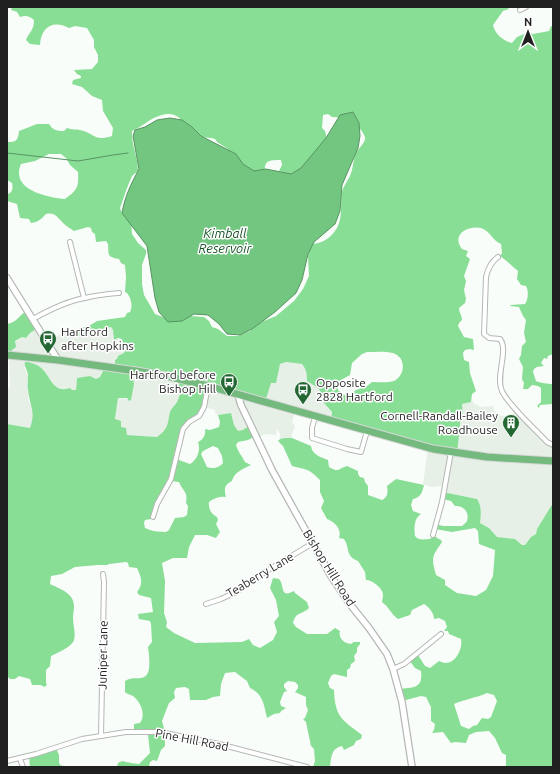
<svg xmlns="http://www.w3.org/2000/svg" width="560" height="774" font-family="Ubuntu,sans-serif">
	<rect width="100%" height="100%" fill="#f9fdf9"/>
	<g fill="#e6f0e7">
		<path d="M111,327L113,330L114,339H122L125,349L124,353L117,359L115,368L103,371L100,377L96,379L77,378L76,390H65L56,387L44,371L24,367L28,376L27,382L29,402L33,408V420L30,428L7,424V391L10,387L9,358L7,357V349L11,353L15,342L22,337L26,338L30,333L38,328L48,341L68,330L72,332L73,330H77L79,332L78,336Z"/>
		<path d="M286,362L302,364L305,367L307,370V381L318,388L324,397V403L332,412L331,421L295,411L292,422L295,426L292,434V438L280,439V434L277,429L276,435L266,434L258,437L243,431H238L234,425L231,413L218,415L215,413V410L204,407L208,387L275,383L280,364Z"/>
		<path d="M135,371L180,380V393L177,402L170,412L168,426L164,432L157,437L127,435L115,420L118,398L127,399L129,401Z"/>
		<path d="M472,400L474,404L478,405L480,407L494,406V411L498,412V415L510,417L517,410L539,436L553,448V503L537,529L536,534L531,537L525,545H522L515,539L497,537L489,528L480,523L481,514L479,502L477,499L443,492V486L431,487L423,484L428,448L456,454L461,414L463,413L462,404L471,402Z"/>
	</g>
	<g fill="#89de96" fill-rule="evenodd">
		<path d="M12,7H507L509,9L503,11L493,25C495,34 503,41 512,43L517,37L529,32L533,34L549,31L551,26L553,27V354L548,356L547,359L544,358L541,363L544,366L537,367L534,369L533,372L536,381C540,383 548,384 553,384V404L540,405L539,408L537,406L541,402V388L538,386L532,385L528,389H523L524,383L522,379L523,367L519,359L521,355L522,346L526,342L524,333L526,320L523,316L519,307L510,306L511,305L525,304C528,300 529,291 526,286L521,285L517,279L518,271C512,266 506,260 500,256L502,253L501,244C493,241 490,231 481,228C467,225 451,235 462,249L468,251L466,256L470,259L464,276L466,281L464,290L466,299L465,303L459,308C459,313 462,315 462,320L459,323L458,326L464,337L473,339L474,350L470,349L465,350L463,353L464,360L469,362L470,373L476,391L472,394L471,402L462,404L463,414H461L457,454L331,421L332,412L324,403V397L318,388L307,381C307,374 307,370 302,364L286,362L280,364L276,383H271L265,402L210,387L200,415L183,428L176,459L190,464C197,460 201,450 198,442C203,440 206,435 205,429L210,430L219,427L220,422L218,415L231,413L234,425L238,431L243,430L250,425L256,436L248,440L238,442L236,445C238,452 242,456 245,462L251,465C243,469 234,472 232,481C224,485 224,489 226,497C220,496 214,498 209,502C208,508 211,514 217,517L218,520L216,524L220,532L216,538L207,535H195L189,547L187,558H173L162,563L165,581L164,613L167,622L166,627L174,633L195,643L242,642L249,639L253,645L260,648L273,640L277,632L274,622L279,616L276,600L270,588L273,578L279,579C285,585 279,599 294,591L295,593L307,602L309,608C302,615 296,611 293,623L296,627L307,634H327L335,628L340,631C338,638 344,643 351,644L354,642H360V644L357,648V652L354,656L355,661L351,664L350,668L347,670V677L334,674L331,676L328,683L330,688L334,690C335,717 342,720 362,735L361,739L356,741L354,745L344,750L342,746C331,748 331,758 330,767H313L315,761L314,749L311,746L306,722L303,719L305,718L308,710L306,705V697L295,692L298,688V685L295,682L288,681L284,684V687L287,691L284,692L280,702L281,706L286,708L281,711L280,713L274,714L267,718C264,705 263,694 250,688L247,681L235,672L225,673L221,684L220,696L213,697L206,700H190L189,689L185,687L176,688L174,692L175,698L169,703L162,721L165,732V746L161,750L157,761L153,760L150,762L149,767H117L118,763L122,761L131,763L139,764L150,753L148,734H134V724L140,723C146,715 141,702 133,696C130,694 128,695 125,692V681C133,676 138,680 144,677C152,674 149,654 148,647L152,642L151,624L150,621L139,619L138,614L153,612L151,598L139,595L137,592C144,583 141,577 137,568L129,567L128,563L126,562L109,564L107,565H98L75,567L62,574L51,576L50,584C60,589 74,593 74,606C74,610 73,614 73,618C73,625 76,633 74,640C72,647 57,653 51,656L50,666L46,670V683L47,685L44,687L41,685H32L30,679L19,676L15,679H10L7,676V424L30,428C36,411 30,407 28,390C27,385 28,379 28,374C27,369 24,367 25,362C30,362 36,364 40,367C51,375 52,394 70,388L72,390H76L77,378L90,376L96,379L100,377L105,367L115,368V360L117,359L118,356L124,353L125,349L122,339L118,338L114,340L113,330L111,327L78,336H77L79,334L77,330L80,328L89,326L97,321L125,317L127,313L130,312C133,306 131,298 127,293L125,292L126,277L125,265L121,263L119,259C106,257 109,254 108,244L106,241L96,242L95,234L92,232L91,228L88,227L74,231C71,229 66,226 63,223C57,217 55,212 46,214C41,219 39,222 31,223L29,219L20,218L17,204L7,201L8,194C13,192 13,188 12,183L7,180V142C16,142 18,141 19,131L37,124H49C53,130 56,131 64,131L67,128C72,130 76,129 80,130C95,133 93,142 112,136L113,128L103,111L102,100L92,96L82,87L72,84L73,80L81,78V76L77,74L74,70L92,69L98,62V55L94,47V40L87,28L75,26L69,28C52,19 41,28 40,45L30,44L26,40C29,32 34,31 34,20C29,16 26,15 20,17L17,12L11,10ZM328,114L332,117L349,118C354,123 363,130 365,137C366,143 357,149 355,155C353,162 353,169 350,176C347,182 344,185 342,192C340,204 343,217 337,228C331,238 323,243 312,244L310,248L308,256L309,276L303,289L294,301L276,316L259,323L250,331L238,336H227L218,329L212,327L209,321L204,317L191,316L170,320L155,314L144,295L142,284V265L146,254V250L138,243L132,234L131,220L125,213H122L120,208L127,188L132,176L138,171C138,157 131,144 132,131C142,127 149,119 159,116C180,108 183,126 197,135C202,138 210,137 215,139L217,142L228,149L229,153L259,176L265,177C264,161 266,160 281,160L282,165L279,171L300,178L327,153L326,135L325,131L322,128L323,115ZM49,154H61L66,158L70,165L78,172C79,188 77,190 65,199C47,197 10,190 21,164L35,161ZM367,352C375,352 385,351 393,353C406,357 406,375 394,381C388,383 379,382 372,382L367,386L356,390L348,397L346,396L338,390L337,385L341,380L350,375L352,363L362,354ZM135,371L180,380L178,388L181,389C180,393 179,398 177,402C175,405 171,409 170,412C167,425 169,428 157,437L127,435L126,428L121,427V421L115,419L118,398H127L129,401L131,400L134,384L133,378ZM213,446L218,448L222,456L223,463C219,468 213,469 207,467L201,454L203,451ZM171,481L179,482C183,492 188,491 186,503L188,506L187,515L184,517L175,518L169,530L166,532C158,532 152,531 145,528L144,523L145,520L151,519L153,517Z"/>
		<path d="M27,310L38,328L30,333L26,338L22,337L15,341L16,347L12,350L11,354L7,349V324C16,323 20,315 27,310Z"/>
		<path d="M285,438H292L311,446C312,455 321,457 328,460L329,467C340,473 337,469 347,466L358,471V474L360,477L364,478L365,482L368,486V495L382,500C388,497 388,492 387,486L396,479L424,485C422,493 421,497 413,499L411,505L413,511L421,514C414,518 414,528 415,536C419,541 424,539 430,539L434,535L437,538L441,540L442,542C432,557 431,557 436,575L445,580V585L457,593L476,596L486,590L493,576L495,550L479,544L478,531L475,528L452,532L435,529V524L443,526H462C464,524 466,523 467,521C470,512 463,505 455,506L451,501L443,499V492L477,499C482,506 481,516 480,523L489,528L497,537L515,539L522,545H525L531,537L536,534L537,529L553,503V767H506V755L502,753L495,738L489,731L476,732L469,735L466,743L455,742L451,743L443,732L432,733L434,730L435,724L431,721V707L426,697L421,696L402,701L399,689C414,687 423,689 421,671L415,668L409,660L418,655L425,666L430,668L439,661C441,662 445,663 446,663C456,663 463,648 461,639L449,634L448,631H444L447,627L445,621L439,618L434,619C434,613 429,607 424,604L412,610L410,615L398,619C391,614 389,607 382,602C382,600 383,598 383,595C383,588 372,580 366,580L365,572L358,561C345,556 350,548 344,539L339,538C342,529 335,522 327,519L321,508L324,501L320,492V480C308,468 307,470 292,466L283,446L278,441L280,439ZM487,693L494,695L497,701L491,717L488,719L482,718L477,725L473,726L469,729L461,726L454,704C465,699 476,698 487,693Z"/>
		<path d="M56,748L59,755V762L60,765L66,767H30L29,756Z"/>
	</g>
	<path fill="#72c680" stroke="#599463" d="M353,112L359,123L360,136L358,148L342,185L340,211L335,224L314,242L308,254L302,280L296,293L275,312L252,329L240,335L227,334L219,324L208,315L194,314L182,321L168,322L159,312L155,298L147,246L122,213C125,196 131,184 139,169L133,136L135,130L145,127L157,120L170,118L182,120L192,127L201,136L236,154L243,164L254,171L266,169L291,174L301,168L326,138L340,115Z"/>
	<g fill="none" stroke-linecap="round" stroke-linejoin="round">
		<path stroke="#599463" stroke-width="1" d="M7,153L78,161L113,155L128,153"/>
		<defs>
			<g id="street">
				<path d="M520,10L526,7"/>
				<path d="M70,242L84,298"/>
				<path d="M498,257C491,262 488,268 486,277L484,334L489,338L500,339C509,350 495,376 502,391C508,405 536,430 547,442L553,445"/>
				<path d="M33,319C49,310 67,301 85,298C96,295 108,294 119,293"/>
				<path d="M315,417L312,428V438L347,449L361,452L367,431"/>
				<path d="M153,517L157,504L171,479L183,429L189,422L199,416L204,407L208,386"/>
				<path d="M433,535L442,502L451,452"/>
				<path d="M206,604L221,599L238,591L265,572L313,543"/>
				<path d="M393,669L404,664L441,634"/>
				<path d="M101,736L104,582L103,574"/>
				<path d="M20,759L23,767"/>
				<path d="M7,761L36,754L82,739L126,732H160L219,744L307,767"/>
			</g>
			<g id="secondary">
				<path d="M7,278L58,360"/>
				<path d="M238,395L241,405L272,470L331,576L349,603L369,628L387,654L393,669L402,702L412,767"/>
			</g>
			<path id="highway" d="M7,355L58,360L136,371L171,377L208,386L433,449L487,457L553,461"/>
		</defs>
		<use href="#street" stroke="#b4b7b4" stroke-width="6"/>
		<use href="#secondary" stroke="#b4b7b4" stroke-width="8"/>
		<use href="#highway" stroke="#d7d7d7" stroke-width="9"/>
		<use href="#street" stroke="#fff" stroke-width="4"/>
		<use href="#secondary" stroke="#fff" stroke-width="5.5"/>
		<use href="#highway" stroke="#74ba7e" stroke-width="7"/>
	</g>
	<defs>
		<symbol id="bus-pin" viewBox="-11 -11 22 30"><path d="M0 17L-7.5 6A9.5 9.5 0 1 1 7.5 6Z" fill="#236733" stroke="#fff"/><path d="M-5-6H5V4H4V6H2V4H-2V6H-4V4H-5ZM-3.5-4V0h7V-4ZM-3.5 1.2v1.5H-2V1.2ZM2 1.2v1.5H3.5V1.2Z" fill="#fff"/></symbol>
		<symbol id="building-pin" viewBox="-11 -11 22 30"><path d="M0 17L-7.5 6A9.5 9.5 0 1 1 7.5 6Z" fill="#236733" stroke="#fff"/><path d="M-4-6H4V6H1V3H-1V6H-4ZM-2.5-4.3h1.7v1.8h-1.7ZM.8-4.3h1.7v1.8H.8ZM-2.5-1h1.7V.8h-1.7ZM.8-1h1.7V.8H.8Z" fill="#fff"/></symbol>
	</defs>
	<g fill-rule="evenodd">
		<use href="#bus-pin" x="38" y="329" width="20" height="27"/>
		<use href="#bus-pin" x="219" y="372" width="20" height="27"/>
		<use href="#bus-pin" x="293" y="380" width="20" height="27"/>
		<use href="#building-pin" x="501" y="413" width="20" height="27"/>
	</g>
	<g text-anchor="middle" stroke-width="3" stroke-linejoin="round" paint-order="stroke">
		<g font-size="12" fill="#1f201f" stroke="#fff" text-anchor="start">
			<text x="61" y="336">Hartford<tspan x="61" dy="14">after Hopkins</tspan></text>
			<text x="216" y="379" text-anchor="end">Hartford before<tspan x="216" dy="14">Bishop Hill</tspan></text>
			<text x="316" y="387">Opposite<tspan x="316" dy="14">2828 Hartford</tspan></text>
			<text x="498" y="420" text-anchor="end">Cornell-Randall-Bailey<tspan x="498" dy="14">Roadhouse</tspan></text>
		</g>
		<g font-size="12" fill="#1f201f" stroke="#fff">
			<text transform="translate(329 568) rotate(58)" y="4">Bishop Hill Road</text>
			<text transform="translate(260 575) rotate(-31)" y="4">Teaberry Lane</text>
			<text transform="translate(103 655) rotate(-89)" y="4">Juniper Lane</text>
			<text transform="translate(192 740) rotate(11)" y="4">Pine Hill Road</text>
		</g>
		<g font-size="13" font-style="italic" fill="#185326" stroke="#fff">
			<text x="225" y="238">Kimball<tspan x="225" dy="15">Reservoir</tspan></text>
		</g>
	</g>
	<rect width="560" height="774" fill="none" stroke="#1f201f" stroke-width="16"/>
	<g transform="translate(528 32)" stroke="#ffffff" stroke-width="3" paint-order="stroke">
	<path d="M0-3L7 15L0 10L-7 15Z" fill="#1f201f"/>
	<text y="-6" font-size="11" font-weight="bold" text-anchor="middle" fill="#1f201f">N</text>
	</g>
</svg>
